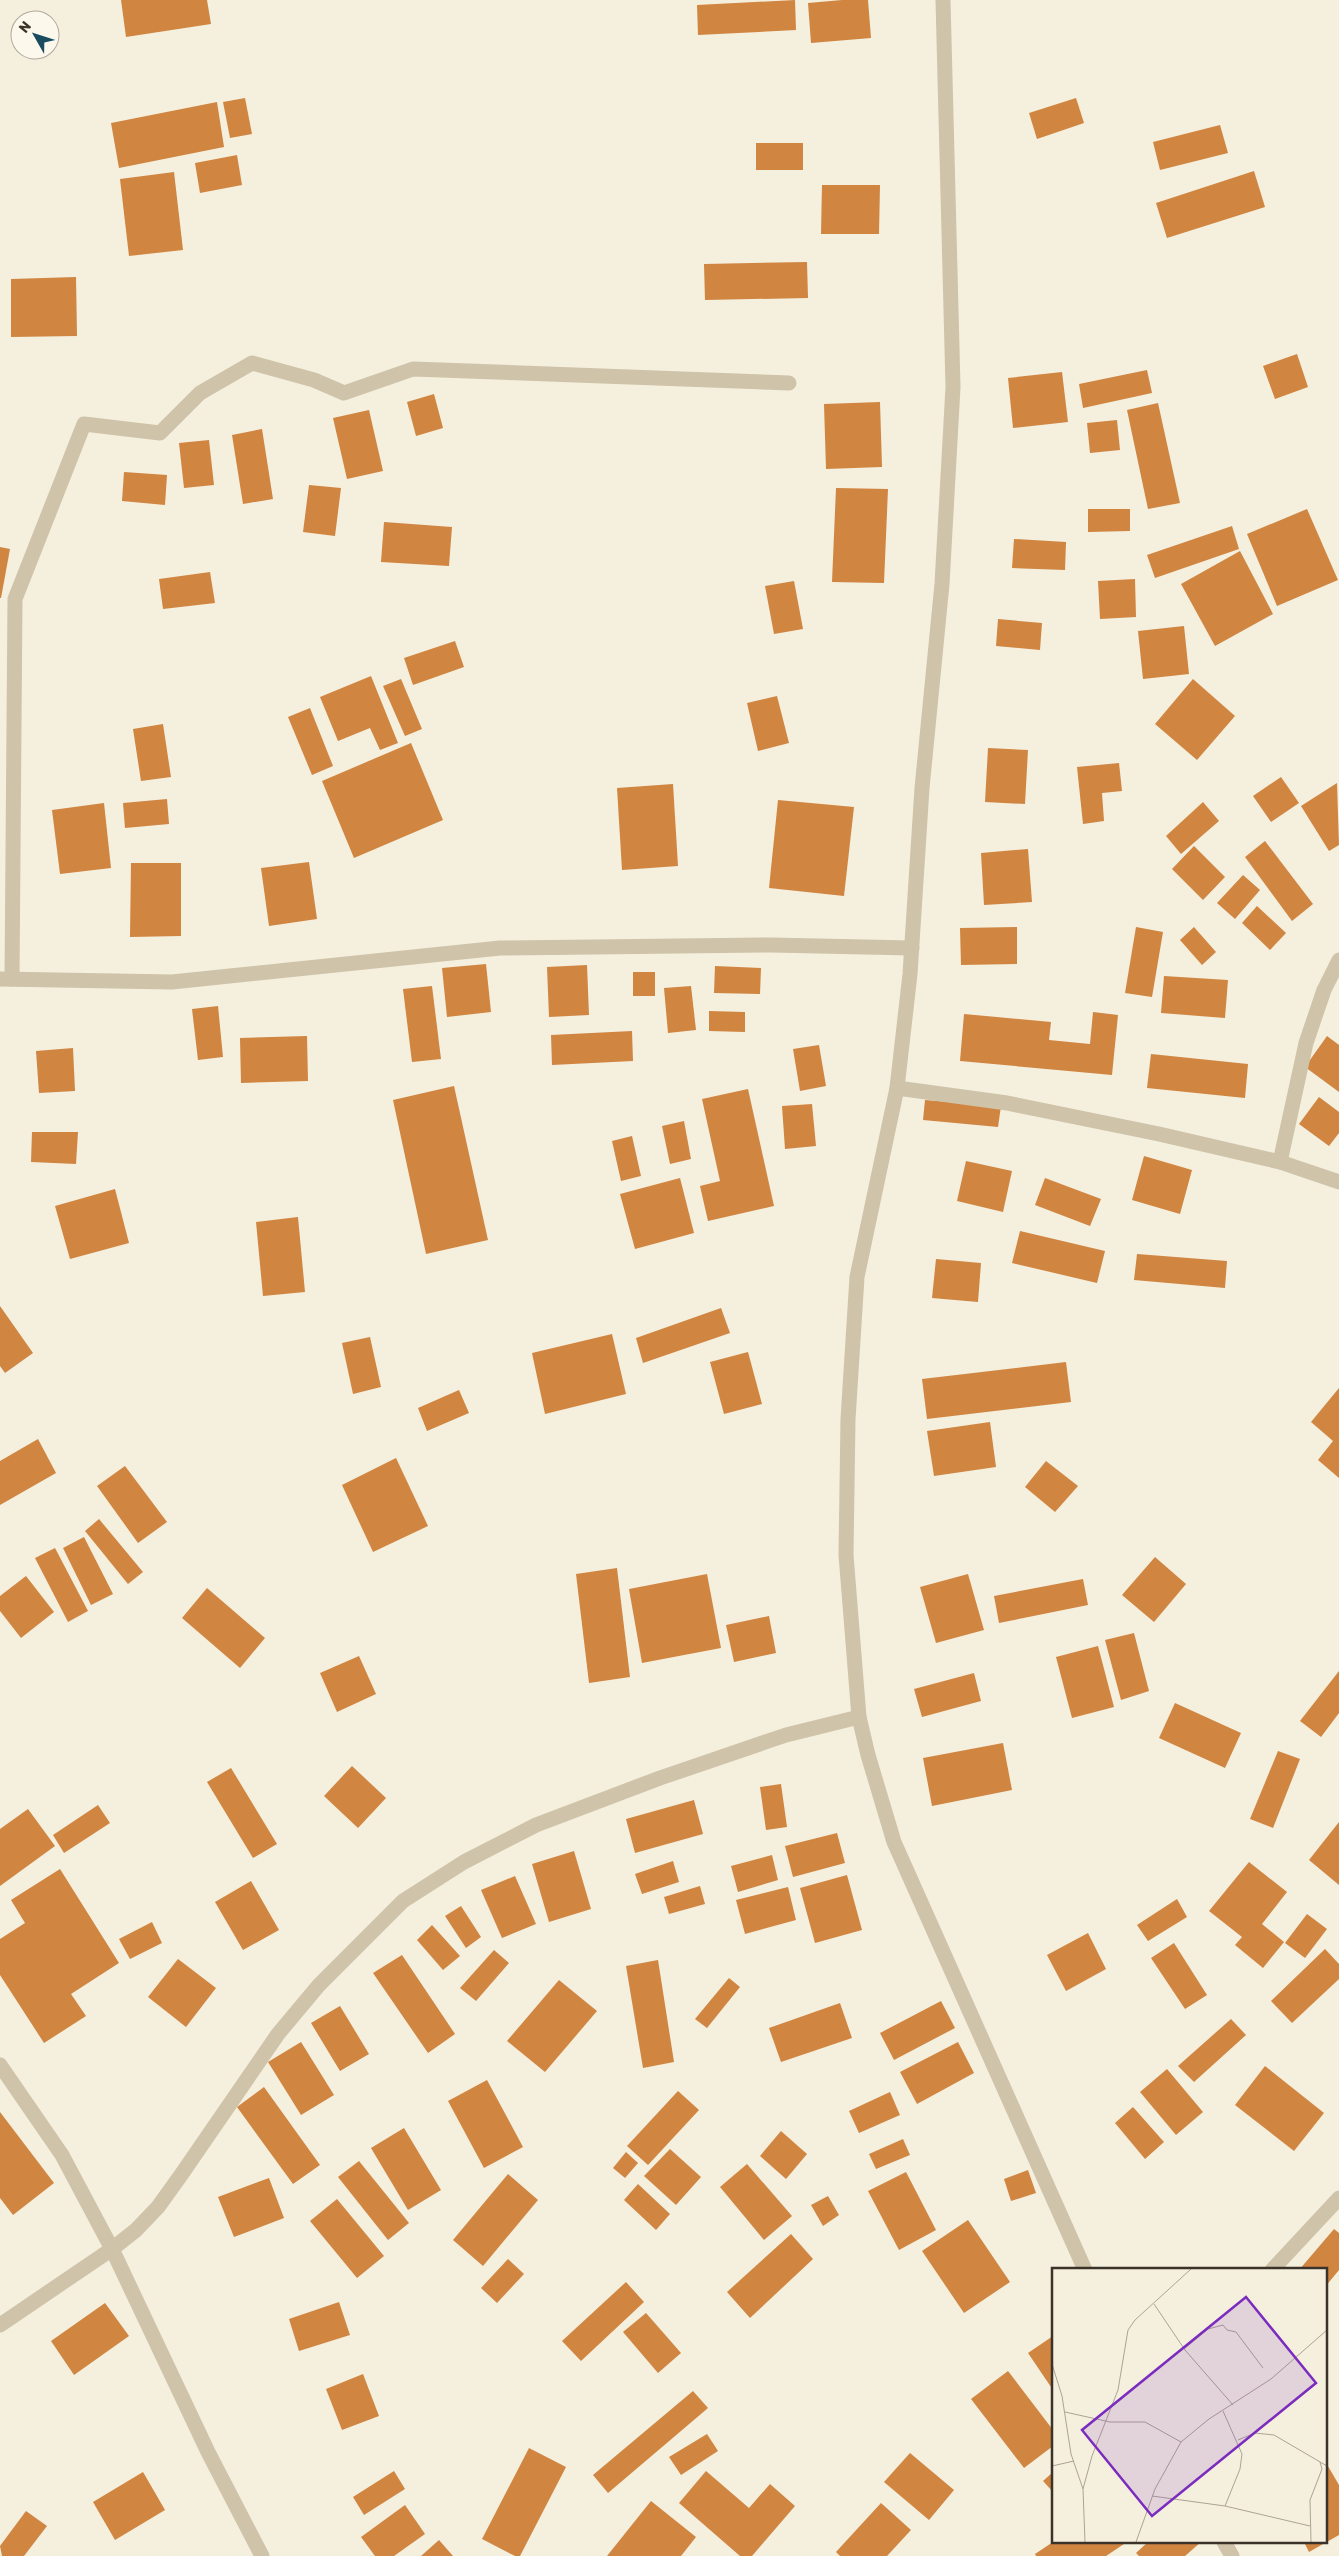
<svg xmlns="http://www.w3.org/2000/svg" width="1339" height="2556" font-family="Rubik,sans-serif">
	<rect width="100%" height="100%" fill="#f5efde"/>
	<g fill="#d08541">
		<path d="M121,0H207L211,24L126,37Z"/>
		<path d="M795,0L796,30L698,35L697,5Z"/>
		<path d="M842,0H868L871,38L811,43L808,3Z"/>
		<path d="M245,98L252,134L230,138L223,102Z"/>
		<path d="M1076,98L1084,123L1037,139L1029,113Z"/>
		<path d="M217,102L224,147L119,168L111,123Z"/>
		<path d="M1220,125L1228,153L1160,170L1153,142Z"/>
		<rect x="756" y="143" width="47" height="27"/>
		<path d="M237,155L242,185L200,193L195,163Z"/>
		<path d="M1254,171L1265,207L1167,238L1156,203Z"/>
		<path d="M174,172L183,250L129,256L120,179Z"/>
		<path d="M822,185H880L879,234H821Z"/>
		<path d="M807,262L808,298L705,300L704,264Z"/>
		<path d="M76,277L77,336L11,337V279Z"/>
		<path d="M1297,354L1308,387L1275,399L1263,366Z"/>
		<path d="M1147,370L1152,393L1083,408L1079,384Z"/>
		<path d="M1062,372L1068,422L1013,428L1008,378Z"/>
		<path d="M434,394L443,428L416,436L407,402Z"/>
		<path d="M880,402L882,467L826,469L824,404Z"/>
		<path d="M1158,403L1180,503L1148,509L1127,410Z"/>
		<path d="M369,410L383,471L347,479L333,418Z"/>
		<path d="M1117,420L1120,450L1090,453L1087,423Z"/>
		<path d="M262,429L273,499L243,504L232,435Z"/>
		<path d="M209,440L214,485L184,488L179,443Z"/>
		<path d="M124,472L167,475L165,505L122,501Z"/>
		<path d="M309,485L341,488L335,536L303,532Z"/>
		<path d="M836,488L888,489L884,583L832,582Z"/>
		<path d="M1088,509H1130V531L1088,532Z"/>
		<path d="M1307,509L1338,580L1277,606L1247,534Z"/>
		<path d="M384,522L452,527L449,566L381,562Z"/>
		<path d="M1232,526L1239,549L1155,578L1147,555Z"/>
		<path d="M1014,539L1066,542L1065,570L1012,568Z"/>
		<path d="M0,547L10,549L1,598H0Z"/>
		<path d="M1240,551L1273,614L1215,646L1181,584Z"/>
		<path d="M210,572L215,603L163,609L159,579Z"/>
		<path d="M1135,579L1136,617L1100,619L1098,581Z"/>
		<path d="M794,581L803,629L774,634L765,586Z"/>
		<path d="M998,619L1042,623L1040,650L996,646Z"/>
		<path d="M1184,626L1189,674L1143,679L1138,631Z"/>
		<path d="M455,641L464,667L413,685L404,658Z"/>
		<path d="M371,676L398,743L380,750L370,728L338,741L320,697Z"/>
		<path d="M401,679L422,729L405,736L383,686Z"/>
		<path d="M1193,679L1235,716L1197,760L1155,724Z"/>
		<path d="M777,696L789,743L758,751L747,703Z"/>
		<path d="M310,708L333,766L312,775L288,717Z"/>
		<path d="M163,724L171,777L141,781L133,729Z"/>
		<path d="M411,743L443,820L354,858L322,781Z"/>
		<path d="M988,748L1028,750L1025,804L985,802Z"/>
		<path d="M1119,763L1122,791L1102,793L1104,821L1083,824L1077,767Z"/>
		<path d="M1281,777L1299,803L1271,822L1253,796Z"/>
		<path d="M1337,783L1339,845L1329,851L1301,806Z"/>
		<path d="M673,784L678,866L622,870L617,788Z"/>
		<path d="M167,799L169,824L125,828L123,803Z"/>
		<path d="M778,800L854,807L844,896L769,888Z"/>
		<path d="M1203,802L1219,821L1181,854L1166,836Z"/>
		<path d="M104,803L111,868L60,874L52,810Z"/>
		<path d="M1265,841L1313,904L1292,921L1245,857Z"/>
		<path d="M1194,846L1225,877L1203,900L1172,869Z"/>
		<path d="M1028,849L1032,902L984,905L981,853Z"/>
		<path d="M309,862L317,919L269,926L261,868Z"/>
		<path d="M131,863H181V936L130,937Z"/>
		<path d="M1243,875L1260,890L1235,919L1217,903Z"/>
		<path d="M1257,906L1286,933L1270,950L1242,923Z"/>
		<path d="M1017,927V964L961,965L960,928Z"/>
		<path d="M1136,927L1163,932L1152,997L1125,993Z"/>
		<path d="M1194,927L1216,952L1202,965L1180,940Z"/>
		<path d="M486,964L491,1012L447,1017L442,968Z"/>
		<path d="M587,965L589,1015L549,1017L547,967Z"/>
		<path d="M715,966L761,968L760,994L714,993Z"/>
		<rect x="633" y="972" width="22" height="24"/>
		<path d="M1164,976L1228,980L1225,1018L1161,1013Z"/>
		<path d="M432,986L441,1059L412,1062L403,989Z"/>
		<path d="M691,986L696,1030L668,1033L664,988Z"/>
		<path d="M218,1006L223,1057L198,1060L192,1009Z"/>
		<path d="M709,1011L745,1012V1032L709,1031Z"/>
		<path d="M1093,1012L1118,1015L1112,1075L960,1061L964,1014L1051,1022L1049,1040L1090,1044Z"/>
		<path d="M632,1031L633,1061L552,1065L551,1035Z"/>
		<path d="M307,1036L308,1081L241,1083L240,1038Z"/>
		<path d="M1327,1036L1339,1045V1092L1305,1067Z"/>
		<path d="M819,1045L826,1086L800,1091L793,1049Z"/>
		<path d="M73,1048L75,1091L39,1093L36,1051Z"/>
		<path d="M1151,1054L1248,1064L1245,1098L1147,1088Z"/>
		<path d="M454,1086L488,1240L426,1254L393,1100Z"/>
		<path d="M748,1089L774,1206L708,1221L700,1186L720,1181L702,1099Z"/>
		<path d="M1319,1097L1339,1112V1133L1329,1146L1299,1124Z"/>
		<path d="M925,1100L1001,1106L998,1127L923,1120Z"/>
		<path d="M812,1104L816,1146L785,1149L782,1106Z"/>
		<path d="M684,1121L691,1159L670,1164L662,1126Z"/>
		<path d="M32,1132H78L76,1164L31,1162Z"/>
		<path d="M632,1136L641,1176L621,1181L612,1141Z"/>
		<path d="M1144,1156L1192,1170L1180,1214L1132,1200Z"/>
		<path d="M966,1161L1012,1171L1003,1212L957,1201Z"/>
		<path d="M680,1178L694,1233L635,1249L620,1194Z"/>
		<path d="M1045,1178L1101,1199L1090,1226L1035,1205Z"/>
		<path d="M115,1189L129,1243L70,1259L55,1206Z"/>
		<path d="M298,1217L305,1292L263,1296L256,1222Z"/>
		<path d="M1020,1231L1105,1251L1097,1283L1012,1263Z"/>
		<path d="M1137,1254L1227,1261L1225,1288L1134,1280Z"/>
		<path d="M936,1259L981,1263L978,1302L932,1298Z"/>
		<path d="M0,1306L33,1353L5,1373L0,1366Z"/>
		<path d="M721,1308L730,1333L643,1363L636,1338Z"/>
		<path d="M612,1334L626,1394L545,1414L532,1353Z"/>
		<path d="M370,1337L381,1387L353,1394L342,1343Z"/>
		<path d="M748,1352L762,1404L724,1414L710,1362Z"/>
		<path d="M1066,1362L1071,1402L927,1419L922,1379Z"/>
		<path d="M1339,1388V1478L1318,1460L1333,1441L1311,1422Z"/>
		<path d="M459,1390L469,1413L427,1431L418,1408Z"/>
		<path d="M990,1422L996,1467L934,1476L927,1431Z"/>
		<path d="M38,1439L56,1473L0,1505V1461Z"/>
		<path d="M396,1458L428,1526L373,1552L342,1485Z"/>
		<path d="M1046,1461L1078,1486L1055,1512L1025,1487Z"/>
		<path d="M125,1466L167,1522L138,1543L97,1486Z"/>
		<path d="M99,1519L143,1572L128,1584L85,1531Z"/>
		<path d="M84,1537L113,1594L91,1605L63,1548Z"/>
		<path d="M55,1548L88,1611L68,1622L35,1558Z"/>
		<path d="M1155,1557L1186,1584L1154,1622L1122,1595Z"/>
		<path d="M617,1568L630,1677L589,1683L576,1574Z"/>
		<path d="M707,1574L721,1648L642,1663L629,1589Z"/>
		<path d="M968,1574L984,1630L936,1643L920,1587Z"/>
		<path d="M26,1576L54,1612L21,1638L0,1611V1596Z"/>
		<path d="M1083,1579L1088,1605L999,1623L994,1596Z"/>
		<path d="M207,1588L265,1638L240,1668L182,1618Z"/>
		<path d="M769,1616L776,1653L734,1662L726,1625Z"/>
		<path d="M1134,1633L1149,1691L1121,1700L1105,1640Z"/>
		<path d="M1098,1646L1114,1707L1072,1718L1056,1657Z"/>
		<path d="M359,1656L376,1694L337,1712L320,1673Z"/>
		<path d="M1339,1671V1713L1321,1737L1300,1721Z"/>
		<path d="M974,1673L981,1701L922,1717L914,1689Z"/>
		<path d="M1175,1703L1241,1733L1225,1768L1159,1738Z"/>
		<path d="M1003,1743L1012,1790L932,1806L923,1758Z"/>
		<path d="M1278,1751L1300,1759L1273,1828L1250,1819Z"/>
		<path d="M352,1766L386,1798L358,1828L324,1796Z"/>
		<path d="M231,1768L277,1844L253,1858L207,1782Z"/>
		<path d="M781,1784L787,1827L766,1830L760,1787Z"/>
		<path d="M694,1800L703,1834L635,1853L626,1819Z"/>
		<path d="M98,1805L110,1823L64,1853L53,1835Z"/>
		<path d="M28,1809L55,1846L0,1886V1829Z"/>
		<path d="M1339,1822V1885L1309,1860Z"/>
		<path d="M837,1833L845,1863L793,1877L785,1846Z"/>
		<path d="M574,1851L591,1909L549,1922L532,1864Z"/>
		<path d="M772,1855L778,1880L738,1892L731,1866Z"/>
		<path d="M673,1861L679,1882L642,1894L635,1874Z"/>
		<path d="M1249,1862L1287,1892L1262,1924L1284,1942L1263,1968L1235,1945L1242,1937L1209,1911Z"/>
		<path d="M60,1869L119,1963L71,1994L86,2016L44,2043L0,1975V1939L25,1923L11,1900Z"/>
		<path d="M847,1875L862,1930L815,1943L800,1888Z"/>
		<path d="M515,1876L536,1924L502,1938L481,1890Z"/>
		<path d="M251,1881L279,1930L243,1950L215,1902Z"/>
		<path d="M700,1886L705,1904L669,1914L664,1897Z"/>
		<path d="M788,1887L796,1920L745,1934L736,1900Z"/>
		<path d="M1177,1899L1187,1917L1148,1941L1137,1925Z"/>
		<path d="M461,1906L481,1937L466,1948L445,1916Z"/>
		<path d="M1307,1914L1327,1929L1305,1958L1285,1943Z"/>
		<path d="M152,1922L162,1943L130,1959L119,1939Z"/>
		<path d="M432,1925L460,1956L443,1970L417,1940Z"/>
		<path d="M1088,1933L1106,1969L1066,1991L1047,1955Z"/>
		<path d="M1174,1943L1207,1995L1185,2009L1151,1958Z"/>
		<path d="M1325,1949L1339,1964V1979L1292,2023L1271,2001Z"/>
		<path d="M494,1950L509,1963L476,2001L460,1988Z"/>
		<path d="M402,1955L455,2034L428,2053L373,1973Z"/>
		<path d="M178,1959L216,1988L186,2027L148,1997Z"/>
		<path d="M658,1960L674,2062L643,2068L626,1966Z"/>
		<path d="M729,1978L740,1987L707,2028L695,2019Z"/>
		<path d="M559,1980L597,2011L545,2072L507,2041Z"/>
		<path d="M941,2001L955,2028L894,2060L880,2033Z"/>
		<path d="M840,2003L852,2038L781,2062L769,2028Z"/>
		<path d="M340,2006L369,2054L340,2071L311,2023Z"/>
		<path d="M1231,2019L1246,2035L1194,2082L1178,2066Z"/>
		<path d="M301,2042L334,2095L301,2115L268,2062Z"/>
		<path d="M958,2042L974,2073L917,2104L900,2072Z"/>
		<path d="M1265,2066L1324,2113L1294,2151L1235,2105Z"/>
		<path d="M1167,2069L1203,2112L1176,2135L1140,2092Z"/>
		<path d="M487,2080L523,2147L484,2168L448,2101Z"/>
		<path d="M264,2087L320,2165L293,2184L237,2107Z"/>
		<path d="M678,2091L699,2110L648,2165L627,2146Z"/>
		<path d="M890,2092L900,2115L859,2133L849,2111Z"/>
		<path d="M1133,2107L1164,2142L1145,2159L1115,2123Z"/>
		<path d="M0,2112L54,2183L13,2215L0,2198Z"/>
		<path d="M404,2128L441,2190L408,2210L371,2148Z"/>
		<path d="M781,2131L807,2154L786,2179L760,2156Z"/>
		<path d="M903,2139L910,2155L876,2169L869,2154Z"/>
		<path d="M670,2149L701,2177L676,2205L644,2176Z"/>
		<path d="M626,2152L638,2163L625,2178L613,2168Z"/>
		<path d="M359,2161L409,2223L388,2240L338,2177Z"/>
		<path d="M747,2164L792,2216L764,2240L720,2187Z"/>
		<path d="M1028,2170L1036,2193L1011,2201L1004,2179Z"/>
		<path d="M906,2172L936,2230L899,2250L868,2191Z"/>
		<path d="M508,2174L538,2200L483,2266L453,2240Z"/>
		<path d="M269,2178L284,2218L234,2237L218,2197Z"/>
		<path d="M638,2184L670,2214L656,2230L624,2200Z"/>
		<path d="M828,2196L839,2215L823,2226L811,2205Z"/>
		<path d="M337,2199L384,2256L357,2278L310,2221Z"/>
		<path d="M968,2220L1010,2282L964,2313L922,2251Z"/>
		<path d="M1334,2229L1339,2233V2270L1325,2287V2270H1299Z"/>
		<path d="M791,2234L813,2259L750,2318L727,2292Z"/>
		<path d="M508,2259L524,2274L497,2303L481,2288Z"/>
		<path d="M626,2282L644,2302L581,2361L562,2341Z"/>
		<path d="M339,2302L350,2335L299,2351L289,2319Z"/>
		<path d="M105,2303L129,2336L74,2375L51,2341Z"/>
		<path d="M646,2313L681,2353L658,2373L623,2332Z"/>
		<path d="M1053,2336V2390L1028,2353Z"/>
		<path d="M1008,2371L1053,2430V2446L1024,2468L971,2399Z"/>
		<path d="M363,2374L379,2416L342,2430L326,2389Z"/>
		<path d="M693,2391L708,2408L608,2493L593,2475Z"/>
		<path d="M707,2434L718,2451L681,2475L669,2457Z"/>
		<path d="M529,2448L566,2467L520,2556H515L482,2539Z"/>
		<path d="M910,2453L954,2490L929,2520L884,2482Z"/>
		<path d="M1325,2461L1339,2485V2535L1309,2552L1304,2542H1325Z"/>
		<path d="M394,2471L405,2489L364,2515L353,2497Z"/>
		<path d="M706,2471L749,2508L770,2484L795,2506L752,2556H740L679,2503Z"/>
		<path d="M143,2472L165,2510L115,2540L93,2502Z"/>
		<path d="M1053,2472V2492L1043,2481Z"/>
		<path d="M651,2501L696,2537L681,2556H607Z"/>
		<path d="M881,2503L911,2530L887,2556H840L836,2552Z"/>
		<path d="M405,2505L425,2534L394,2556H375L361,2537Z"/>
		<path d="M26,2511L47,2526L24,2556H2L0,2546Z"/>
		<path d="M439,2540L453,2556H421Z"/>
		<path d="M1053,2542H1127L1106,2556H1036L1035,2554Z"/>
		<path d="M1148,2542H1201L1185,2556H1139L1136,2553Z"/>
	</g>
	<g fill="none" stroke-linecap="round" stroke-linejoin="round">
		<g stroke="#cfc3a9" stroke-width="15">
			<path d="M943,0L953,387L942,584L922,788L910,974L897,1088L857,1277L848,1419L846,1555L859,1717L868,1755L894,1842L1085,2270"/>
			<path d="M0,979L172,982L500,948L771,945L912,948"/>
			<path d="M12,979L15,599L84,424L160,433L200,393L252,363L314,380L344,393L413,369L789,383"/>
			<path d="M897,1088L1007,1103L1159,1134L1280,1162L1339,1182"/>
			<path d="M1280,1162L1306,1043L1324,990L1339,960"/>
			<path d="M0,2065L62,2155L112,2249L208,2452L262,2556"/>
			<path d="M1272,2270L1339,2198"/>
			<path d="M0,2325L112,2249L136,2230L158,2207L181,2175L278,2034L319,1985L403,1901L464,1862L536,1825L660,1778L786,1735L859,1717"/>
			<path d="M1224,2542L1232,2556"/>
		</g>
	</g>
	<g transform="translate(1052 2268)">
		<rect width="275" height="275" fill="#f5efde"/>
		<path fill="none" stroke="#aba496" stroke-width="1" d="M102,36L133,82L181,137M132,81L156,61L171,57L175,62L184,64L211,100M0,96L10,128L19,186L31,221L33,274M171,143L190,186L188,201L173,238M13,144L58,154H93L129,174M186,172L203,165L222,167L275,198M0,198L22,193M31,221L40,188L66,122L76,62L83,52L139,1M100,228L173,238L258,258M84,274L103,221L129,174L157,151L219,111L275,62M259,274L258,232L270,201L268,194"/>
		<path fill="#7b2cbf" fill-opacity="0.15" stroke="#7b2cbf" stroke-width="2.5" d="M194,29L264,115L100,248L30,162Z"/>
		<rect width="275" height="275" fill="none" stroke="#3b3329" stroke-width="2.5"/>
	</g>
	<g transform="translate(35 35) rotate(309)"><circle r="24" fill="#fcf8ec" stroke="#afa99e"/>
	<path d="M0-4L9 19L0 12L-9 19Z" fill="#1a4c61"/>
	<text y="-8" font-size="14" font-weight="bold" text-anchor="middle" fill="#3b3329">N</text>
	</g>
</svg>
